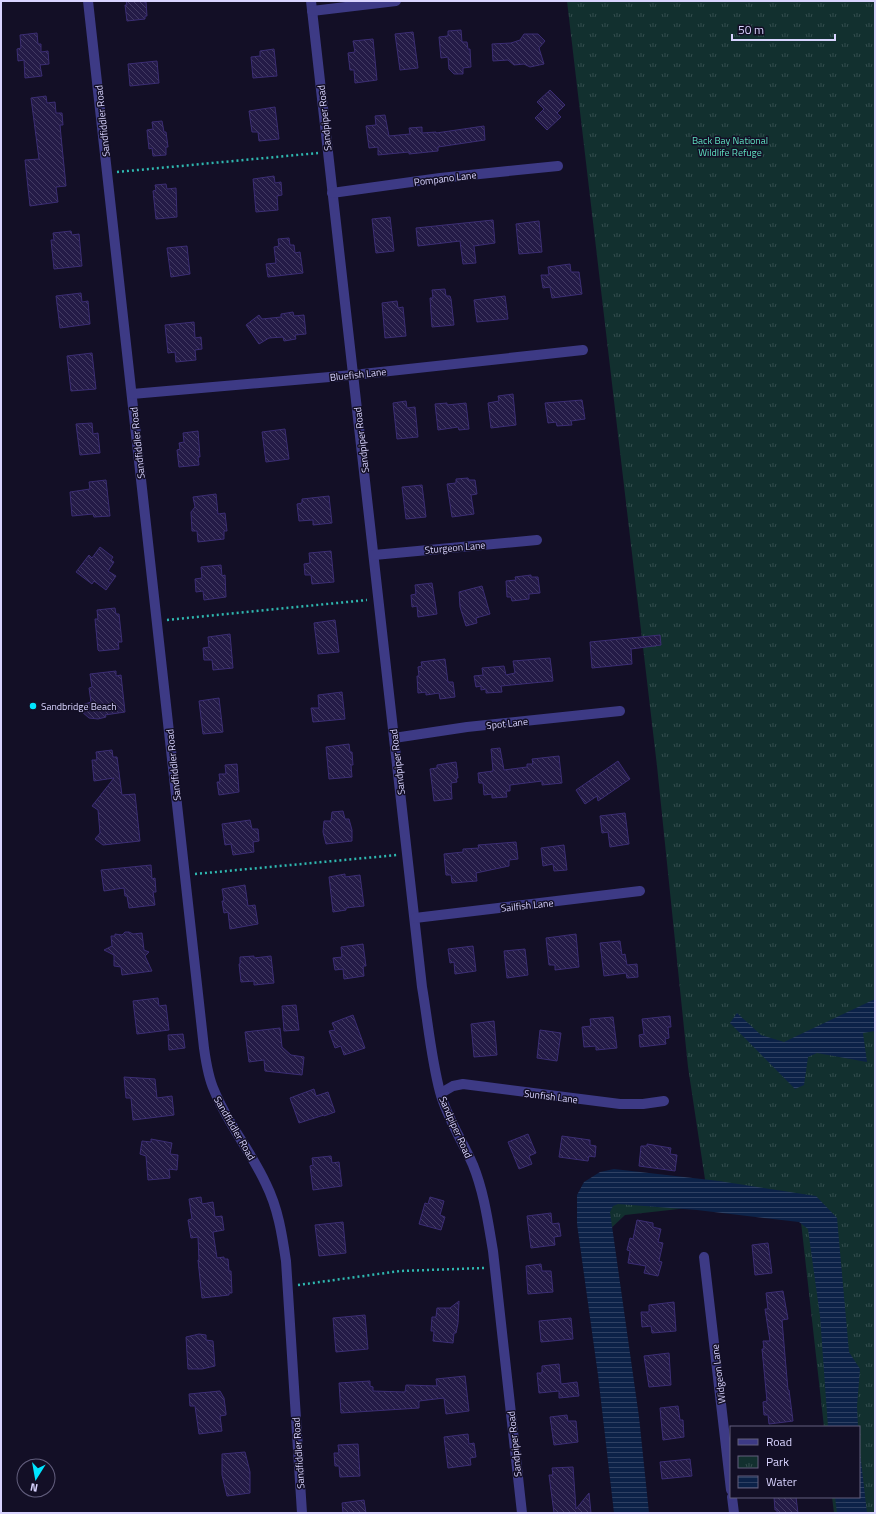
<svg xmlns="http://www.w3.org/2000/svg" width="876" height="1514" font-family="'Titillium Web',sans-serif">
	<defs>
		<pattern id="park-tufts" width="24" height="20" patternUnits="userSpaceOnUse"><rect width="24" height="20" fill="#12302f"/><path d="M3 7l-1-3M5 7V3M7 7l1-3M15 17l-1-3M17 17v-4M19 17l1-3" fill="none" stroke="#344d4e"/></pattern>
		<pattern id="water-rules" width="6" height="5" patternUnits="userSpaceOnUse"><rect width="6" height="5" fill="#0c2248"/><path d="M0 2.5h6" fill="none" stroke="#2f4163"/></pattern>
		<pattern id="building-back-hatch" width="6" height="6" patternUnits="userSpaceOnUse"><rect width="6" height="6" fill="#241b47"/><path d="M-1 5l2 2M0 0l6 6M5-1l2 2" fill="none" stroke="#433b63"/></pattern>
	</defs>
	<rect width="100%" height="100%" fill="#130f26"/>
	<path fill="url(#park-tufts)" d="M567,1H875V1513H834L832,1497H859V1427H824L800,1213L778,1198L625,1215L606,1233L599,1199L706,1186L688,1067L657,766Z"/>
	<g fill="url(#water-rules)">
		<path d="M875,999V1031L863,1033L867,1062L817,1053L808,1057L804,1085L795,1089L730,1023L737,1013L761,1035L784,1042Z"/>
		<path d="M614,1169L719,1181L816,1196L837,1218L849,1352L860,1369L857,1406L858,1427H828L820,1316L808,1229L799,1222L697,1210L618,1204L613,1206L610,1212L639,1417L649,1513H614L598,1375L577,1224V1195L584,1182L600,1172Z"/>
		<path d="M859,1444L867,1513H837L835,1497H859Z"/>
	</g>
	<g fill="url(#building-back-hatch)" stroke="#3b2d73">
		<path d="M126,1H144V2H146L147,16H145V19L127,21L125,5H127Z"/>
		<path d="M461,30L462,42H467L468,49H470L471,67L463,68V74H454L449,69L448,57L441,58L439,37L448,36V31Z"/>
		<path d="M413,32L418,68L400,70L395,34Z"/>
		<path d="M37,33L38,44H41V52L48,51L49,64L40,65L42,76L25,78L24,60L18,61L17,49L21,48L20,35Z"/>
		<path d="M524,34H538L545,41L539,48L544,64L530,67L524,64L514,65L508,60L493,61L492,44L511,43L520,40Z"/>
		<path d="M373,39L377,80L355,83L354,70H350L348,53L355,52L353,41Z"/>
		<path d="M274,49L277,76L253,78L251,57L260,56V51Z"/>
		<path d="M157,61L159,83L130,86L128,64Z"/>
		<path d="M550,90L565,105L557,113L561,117L547,130L535,118L544,109L537,102Z"/>
		<path d="M46,96L47,103L55,102L56,113H62L63,125H60L61,136L66,186L56,187L58,202L30,206L25,160L39,159L31,98Z"/>
		<path d="M275,107L279,139L259,141L258,132H252L249,111Z"/>
		<path d="M385,115L389,136L410,134L409,128L422,127V133L436,132V133L484,126L485,140L438,147V151L409,154V152L378,155V147L369,148L366,126L376,125L375,116Z"/>
		<path d="M162,121L164,132H166L168,147H166V155L153,156L152,148L149,149L147,130L153,129L152,122Z"/>
		<path d="M274,176L275,183L281,182L282,195L277,196L278,210L256,212L253,179Z"/>
		<path d="M166,184L167,189L176,188L177,217L156,219L153,191L156,190L155,185Z"/>
		<path d="M390,217L394,251L376,253L372,219Z"/>
		<path d="M493,220L495,243L474,246L476,263L463,264L460,241L418,246L416,228Z"/>
		<path d="M539,221L542,252L519,254L516,224Z"/>
		<path d="M71,231L72,235L79,234L82,266L54,269L51,240H54L53,233Z"/>
		<path d="M289,238L290,245H294L295,253L300,252L303,273L268,277L266,264L276,263L274,247L279,246L278,239Z"/>
		<path d="M187,246L190,274L171,277L167,248Z"/>
		<path d="M570,264L571,272H579L582,294L552,298L550,287L543,288L541,275H549L548,267Z"/>
		<path d="M445,289L446,296H450L451,299L454,325L432,327L430,298H433L432,290Z"/>
		<path d="M81,293L82,302L88,301L90,324L60,328L56,296Z"/>
		<path d="M505,296L508,319L477,322L474,300Z"/>
		<path d="M397,301L398,308L403,307L406,336L385,338L382,303Z"/>
		<path d="M293,312L294,316L304,315L306,334L295,335L296,339L284,341L283,337L269,338L259,344L246,325L259,315L262,319L281,317V314Z"/>
		<path d="M194,322L195,338L201,337L202,349L195,350L196,360L176,362L175,352L168,353L165,325Z"/>
		<path d="M92,353L96,389L71,391L67,356Z"/>
		<path d="M513,394L516,425L491,428L488,403L499,401L498,396Z"/>
		<path d="M582,400L585,419L571,421L572,425L557,426L556,422L548,423L545,403Z"/>
		<path d="M406,401L407,408L415,407L418,437L397,439L393,403Z"/>
		<path d="M447,403V405L466,403L469,429L459,430L458,427L438,430L435,404Z"/>
		<path d="M92,423L93,434L98,433L100,453L80,455L76,424Z"/>
		<path d="M285,429L289,459L266,462L262,432Z"/>
		<path d="M198,431L200,457H198L199,465L179,467L177,450L180,449L179,443L184,442L183,433Z"/>
		<path d="M468,478L469,480H475L477,494L471,495L474,514L452,517L447,484L456,483V479Z"/>
		<path d="M106,480L110,516L94,517L93,514L72,516L70,492L90,489L89,482Z"/>
		<path d="M422,485L426,517L406,519L402,487Z"/>
		<path d="M216,494L218,514L225,513L227,531H224V539L198,542L197,531H192L191,512L195,507L193,497Z"/>
		<path d="M329,496L332,523L313,525V520L299,521L297,504L302,503V499Z"/>
		<path d="M100,547L113,557L111,560L114,562L108,571L116,576L106,590L94,581L92,584L76,572L89,555L92,558Z"/>
		<path d="M331,551L334,582L312,584L311,575H305L304,564L310,563L309,553Z"/>
		<path d="M221,565L222,576L225,575L226,597L204,600L203,591L196,592L195,579L202,578L201,567Z"/>
		<path d="M531,575V577H538L540,593L529,594V599L512,601L511,597H507L506,581L516,580L515,577Z"/>
		<path d="M432,583L437,614L418,617L417,606L412,607L411,595L416,594L415,585Z"/>
		<path d="M482,586L490,614L476,618L477,623L466,626L460,607L459,592Z"/>
		<path d="M115,608L116,614H119L122,642H118L119,649L99,651L98,650L95,619H98L97,610Z"/>
		<path d="M335,620L339,652L318,654L314,623Z"/>
		<path d="M230,634L233,668L213,670L212,660H204L203,648L209,647L208,637Z"/>
		<path d="M660,635L661,645L631,649L632,664L592,668L590,642Z"/>
		<path d="M550,658L553,681L501,686L502,692L486,693V689L481,690V686L476,687L474,676L483,675L482,668L504,666L506,675L515,673L513,661Z"/>
		<path d="M445,659L448,682H453L455,697L440,699L439,693L426,695V692L418,693L417,676H419L418,667L422,666L421,662Z"/>
		<path d="M116,671V676L121,675L125,712L105,715L106,717L98,719L89,718L81,711L82,705L91,702L89,688L92,687L90,674Z"/>
		<path d="M342,692L345,719L313,722L311,708H319L318,695Z"/>
		<path d="M219,698L223,732L203,734L199,701Z"/>
		<path d="M349,744L350,752H352L353,765H351L352,777L329,779L326,747Z"/>
		<path d="M500,748L504,770L527,767V764H533L532,759L559,756L562,783L542,785V781L510,785V791H506L507,797L492,798V794L484,795L483,783H479L478,773L493,771L491,749Z"/>
		<path d="M112,750L113,757H117L122,795L135,794L140,841L103,845L95,839L100,833L98,810L92,806L114,778L94,781L92,760H97L96,752Z"/>
		<path d="M618,761L630,779L598,801L597,796L585,804L576,790Z"/>
		<path d="M456,762L458,778H456L457,782L451,783L452,799L434,801L430,769L437,768V765Z"/>
		<path d="M237,764L239,792L219,795L217,782H220L219,774H226L225,765Z"/>
		<path d="M343,811L345,819H349L352,830V841L326,844L323,832L324,821H331L332,812Z"/>
		<path d="M625,813L629,844L610,847L608,832L602,833L600,816Z"/>
		<path d="M250,820L252,829H258L259,841L253,842L254,852L233,855L231,844L225,845L222,824Z"/>
		<path d="M516,842L518,859L509,860V866L476,873L477,881L452,883L451,875H446L444,854L463,852V849L479,848L478,845Z"/>
		<path d="M564,845L567,870L554,871L553,864L543,866L541,848Z"/>
		<path d="M151,865L152,879L155,878L156,892H153L155,905L129,908L127,896H125L124,888L104,891L101,870Z"/>
		<path d="M345,874V877L360,875L364,906L346,908V910L333,912L329,877Z"/>
		<path d="M245,885L248,906L255,905L258,924L230,929L228,912L224,913L222,901H224L222,889Z"/>
		<path d="M125,932H129L133,934L142,933L144,950L149,952L145,956L152,971L122,975L121,967L114,966V955L104,950L112,946L111,936H115V934L122,935Z"/>
		<path d="M576,934L579,967L555,970V965H549L546,938Z"/>
		<path d="M620,941L622,955L625,954L627,965L637,964L638,977L627,978L626,973L604,976L600,943Z"/>
		<path d="M363,944L366,966H363L364,976L344,979L343,969L335,970L333,958L342,957L341,947Z"/>
		<path d="M473,946L476,971L455,974L454,962L450,963L448,949Z"/>
		<path d="M525,949L528,975L507,978L504,951Z"/>
		<path d="M254,956V958L271,956L274,983L254,985V981L241,982L239,964H240V957Z"/>
		<path d="M158,998L159,1006L166,1005L169,1030L137,1034L133,1001Z"/>
		<path d="M296,1005L299,1030L284,1031L282,1006Z"/>
		<path d="M353,1015L365,1048L344,1055L341,1046L335,1048L329,1031L335,1030L332,1023Z"/>
		<path d="M670,1016L671,1027H668L669,1038L665,1039L666,1044L640,1047L639,1035L644,1034L642,1019Z"/>
		<path d="M613,1017L617,1048L596,1050V1046L584,1047L582,1027L591,1026L590,1019Z"/>
		<path d="M494,1021L497,1055L474,1057L471,1024Z"/>
		<path d="M280,1028L282,1047L291,1055L304,1057L302,1075L265,1071L264,1060L249,1062L245,1032Z"/>
		<path d="M540,1030L561,1033L557,1061L537,1058Z"/>
		<path d="M183,1034L185,1048L169,1050L168,1035Z"/>
		<path d="M124,1077L155,1079L157,1098L172,1096L174,1115L133,1120L131,1098H126Z"/>
		<path d="M314,1089L316,1096L328,1092L335,1112L324,1116V1115L299,1123L290,1098Z"/>
		<path d="M528,1134L536,1153L529,1156L532,1164L519,1169L508,1142Z"/>
		<path d="M562,1136L590,1140V1145L596,1146L595,1157L589,1156L588,1161L559,1157Z"/>
		<path d="M151,1139L172,1143L170,1154L178,1155L177,1170L169,1169L170,1178L148,1180L146,1156L140,1154L142,1141L151,1142Z"/>
		<path d="M647,1144L671,1148L670,1154L677,1155L675,1171L639,1166L641,1146H647Z"/>
		<path d="M331,1156L332,1163L339,1162L342,1186L313,1190L310,1166L313,1165L312,1158Z"/>
		<path d="M201,1197L202,1204L213,1202L215,1217L222,1216L224,1230L213,1232L217,1258L224,1257V1259H228L229,1271H231L232,1293H229V1295L202,1298L198,1260H199L198,1237L191,1238L188,1220L192,1219L189,1199Z"/>
		<path d="M430,1197L444,1201L440,1215L445,1217L441,1230L419,1224L425,1203L428,1204Z"/>
		<path d="M551,1213L552,1224L559,1223L561,1236L554,1237L555,1245L531,1248L527,1216Z"/>
		<path d="M637,1220L653,1223V1227L661,1229L658,1242L663,1243L659,1261L662,1262L658,1276L644,1273L646,1266L628,1263L630,1251L627,1250L630,1238L633,1239Z"/>
		<path d="M343,1222L346,1253L319,1256L315,1225Z"/>
		<path d="M768,1243L772,1273L755,1275L752,1245Z"/>
		<path d="M541,1264L542,1271H551L553,1292L528,1294L526,1266Z"/>
		<path d="M783,1291L788,1319L782,1320L785,1356L788,1390H789L793,1421L769,1424L768,1415H764L763,1402L767,1401L762,1349H764L763,1341H770L765,1309H768L766,1293Z"/>
		<path d="M459,1301L458,1323L456,1333H454L453,1343L433,1341L434,1331H431L432,1317H436L437,1308H450Z"/>
		<path d="M674,1302L676,1331L652,1333L651,1326L642,1327L641,1312H649V1305Z"/>
		<path d="M365,1315L368,1349L336,1352L333,1318Z"/>
		<path d="M571,1318L573,1339L541,1342L539,1321Z"/>
		<path d="M199,1334L206,1335V1340L213,1341L215,1366L202,1369H188L186,1337Z"/>
		<path d="M669,1353L671,1385L649,1387L644,1356Z"/>
		<path d="M559,1364L561,1384L577,1382L579,1396L559,1398V1391L539,1393L537,1373H542V1366Z"/>
		<path d="M465,1376L469,1411L446,1414L444,1398L419,1401V1408L341,1413L339,1383L370,1381V1386L373,1387V1391L405,1392L406,1385L437,1386L436,1379Z"/>
		<path d="M220,1391L224,1398L226,1413V1415L220,1416L222,1431L199,1434L195,1406H190L189,1394Z"/>
		<path d="M678,1406L680,1420H683L684,1437L663,1440L660,1408Z"/>
		<path d="M567,1415L568,1421H576L578,1442L554,1445L550,1417Z"/>
		<path d="M468,1434L469,1444L474,1443L476,1457L470,1458L471,1465L448,1468L444,1437Z"/>
		<path d="M358,1444L360,1476L340,1477L339,1466H335L334,1453H339L338,1445Z"/>
		<path d="M245,1452L250,1472V1493L227,1496L222,1475V1454Z"/>
		<path d="M690,1459L692,1476L662,1479L660,1462Z"/>
		<path d="M573,1467L576,1509L589,1493L591,1513H554L549,1475H553L552,1468Z"/>
		<path d="M774,1497H796L798,1513H777V1510H775Z"/>
		<path d="M364,1500L366,1513H343L342,1503Z"/>
	</g>
	<g fill="none" stroke-linecap="round" stroke-linejoin="round">
		<g stroke="#2fb8b0" stroke-width="2.5" stroke-dasharray="2 3" stroke-linecap="butt">
			<path d="M117,172L318,153"/>
			<path d="M167,620L367,600"/>
			<path d="M195,874L397,855"/>
			<path d="M298,1285L400,1271L484,1268"/>
		</g>
		<g stroke="#3d3a85" stroke-width="10">
			<path d="M88,1L204,1048C206,1062 208,1077 214,1090C227,1123 251,1151 266,1184C278,1208 282,1234 286,1261L302,1513"/>
			<path d="M311,1L422,987C428,1022 431,1058 440,1092C447,1118 462,1140 473,1165C484,1192 488,1222 493,1251L522,1513"/>
			<path d="M312,11L396,1"/>
			<path d="M332,193L440,178L558,166"/>
			<path d="M132,394L353,375L583,350"/>
			<path d="M374,555L537,540"/>
			<path d="M394,738L467,727L620,711"/>
			<path d="M415,918L640,891"/>
			<path d="M441,1093L453,1086L463,1084L620,1104H643L664,1101"/>
			<path d="M704,1257L731,1490"/>
			<path d="M732,1497L734,1513"/>
		</g>
	</g>
	<circle fill="#00e5ff" stroke="#130f26" stroke-width="1.5" cx="33" cy="706" r="4"/>
	<g text-anchor="middle" stroke-width="3" stroke-linejoin="round" paint-order="stroke">
		<g font-size="10" fill="#d9d4ff" stroke="#130f26">
			<text transform="translate(324 118) rotate(-96)" y="4">Sandpiper Road</text>
			<text transform="translate(102 121) rotate(-96)" y="4">Sandfiddler Road</text>
			<text transform="translate(445 178) rotate(-7)" y="4">Pompano Lane</text>
			<text transform="translate(358 374) rotate(-6)" y="4">Bluefish Lane</text>
			<text transform="translate(361 440) rotate(-97)" y="4">Sandpiper Road</text>
			<text transform="translate(137 443) rotate(-96)" y="4">Sandfiddler Road</text>
			<text transform="translate(455 547) rotate(-5)" y="4">Sturgeon Lane</text>
			<text transform="translate(507 723) rotate(-6)" y="4">Spot Lane</text>
			<text transform="translate(397 762) rotate(-97)" y="4">Sandpiper Road</text>
			<text transform="translate(173 765) rotate(-96)" y="4">Sandfiddler Road</text>
			<text transform="translate(527 905) rotate(-6)" y="4">Sailfish Lane</text>
			<text transform="translate(551 1096) rotate(7)" y="4">Sunfish Lane</text>
			<text transform="translate(456 1127) rotate(66)" y="4">Sandpiper Road</text>
			<text transform="translate(235 1128) rotate(60)" y="4">Sandfiddler Road</text>
			<text transform="translate(718 1374) rotate(-97)" y="4">Widgeon Lane</text>
			<text transform="translate(514 1444) rotate(-96)" y="4">Sandpiper Road</text>
			<text transform="translate(298 1453) rotate(-94)" y="4">Sandfiddler Road</text>
		</g>
		<g font-size="10" fill="#5fe0c0" stroke="#130f26">
			<text x="730" y="144">Back Bay National<tspan x="730" dy="12">Wildlife Refuge</tspan></text>
		</g>
		<g font-size="10" fill="#d9d4ff" stroke="#130f26" text-anchor="start">
			<text x="41" y="710">Sandbridge Beach</text>
		</g>
	</g>
	<rect width="876" height="1514" fill="none" stroke="#d9d4ff" stroke-width="4"/>
	<rect x="730" y="1426" width="130" height="72" fill="#130f26" stroke="#625e7d"/>
	<rect x="738" y="1439" width="20" height="6" fill="#3d3a85" stroke="#625e7d"/>
	<text x="766" y="1446" font-size="12" fill="#d9d4ff">Road</text>
	<rect x="738" y="1456" width="20" height="12" fill="url(#park-tufts)" stroke="#625e7d"/>
	<text x="766" y="1466" font-size="12" fill="#d9d4ff">Park</text>
	<rect x="738" y="1476" width="20" height="12" fill="url(#water-rules)" stroke="#625e7d"/>
	<text x="766" y="1486" font-size="12" fill="#d9d4ff">Water</text>
	<g transform="translate(36 1478) rotate(191)"><circle r="19" fill="#130f26" stroke="#625e7d"/>
	<path d="M0-3L7 15L0 10L-7 15Z" fill="#00e5ff"/>
	<text y="-6" font-size="11" font-weight="bold" text-anchor="middle" fill="#d9d4ff">N</text>
	</g>
	<path d="M732 34v6h103v-6" fill="none" stroke="#d9d4ff" stroke-width="2"/>
	<text x="738" y="34" font-size="12" fill="#d9d4ff" stroke="#130f26" stroke-width="3" paint-order="stroke">50 m</text>
</svg>
